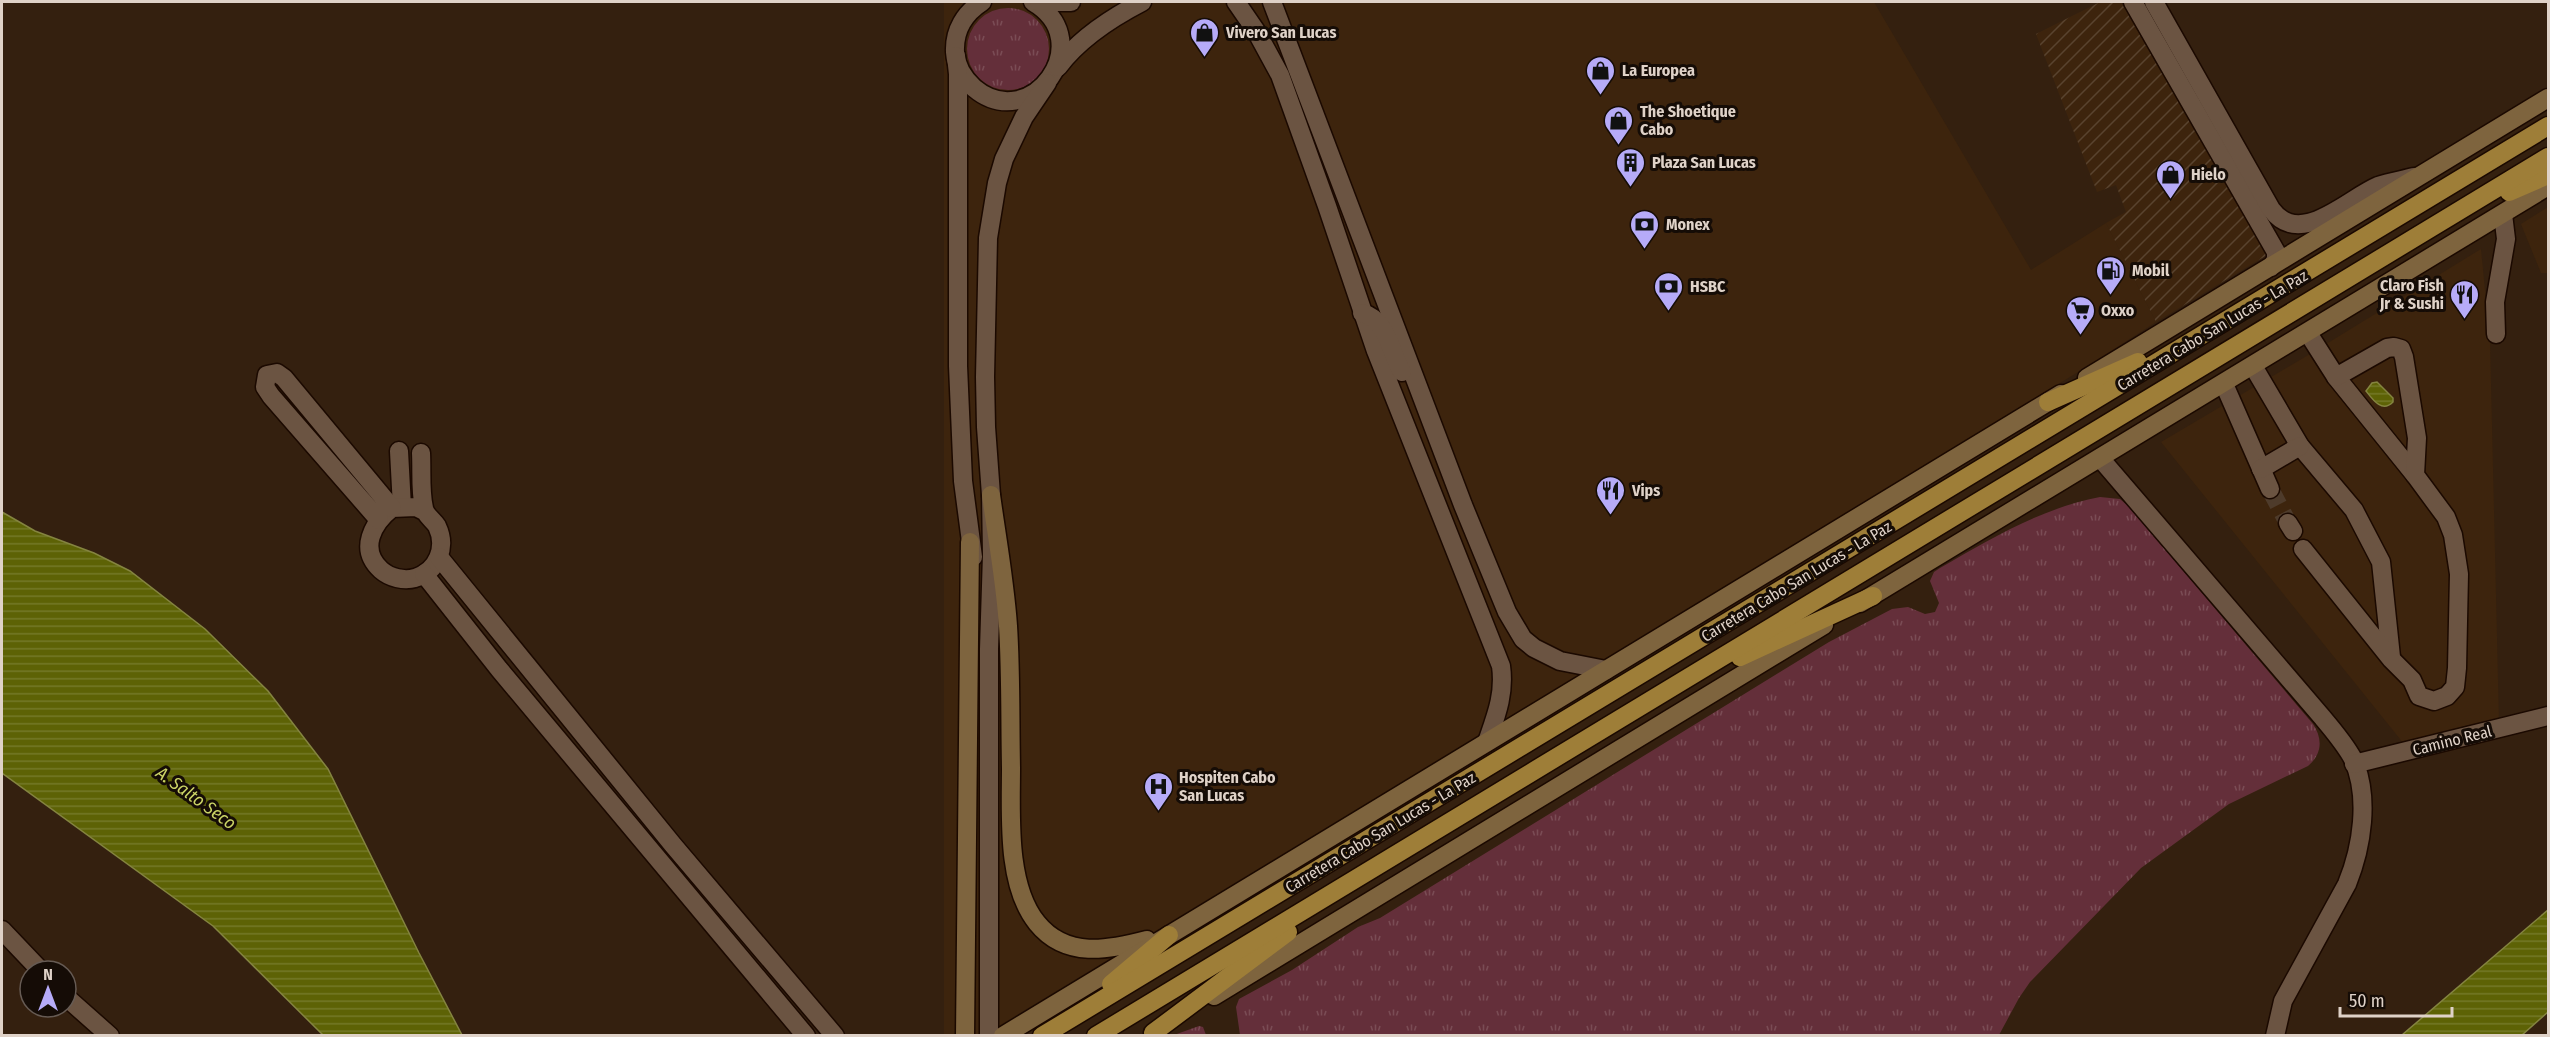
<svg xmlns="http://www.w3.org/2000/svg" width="2550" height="1037" font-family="'Fira Sans Condensed',sans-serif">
	<defs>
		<pattern id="industrial-furrows" width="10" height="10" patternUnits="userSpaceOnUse" patternTransform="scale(1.5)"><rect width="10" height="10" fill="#3d240d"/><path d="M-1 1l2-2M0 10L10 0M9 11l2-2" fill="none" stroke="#59432f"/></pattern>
		<pattern id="grass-tufts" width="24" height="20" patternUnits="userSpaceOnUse" patternTransform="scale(1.5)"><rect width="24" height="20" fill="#642f3a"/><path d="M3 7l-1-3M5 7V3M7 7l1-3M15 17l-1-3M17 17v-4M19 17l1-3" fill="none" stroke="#7a4c55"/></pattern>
		<pattern id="water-rules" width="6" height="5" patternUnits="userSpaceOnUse" patternTransform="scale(1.5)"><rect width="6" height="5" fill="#5d6205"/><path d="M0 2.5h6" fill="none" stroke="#747828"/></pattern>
	</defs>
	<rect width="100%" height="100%" fill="#34200f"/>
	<g fill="#3d240d">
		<path d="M944,2H1874L2031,270L2106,223L2156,322L2083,369L984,1035L944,1036Z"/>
		<path d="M2548,207V273H2541L2521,224Z"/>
		<path d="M2481,249L2490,341L2499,722L2404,744L2161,442L2310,354Z"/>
	</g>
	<path fill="url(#industrial-furrows)" d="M2100,2H2121L2267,255L2156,322L2106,223L2126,212L2116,185L2097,192L2036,34Z"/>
	<g fill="url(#grass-tufts)">
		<circle cx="1008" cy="49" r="41"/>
		<path d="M2100,497L2120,499L2128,506L2313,724C2323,739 2322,754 2308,766L2229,804L2141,868L2030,982L2019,998L1999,1035H1240L1236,1007L1239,999L1292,970L1358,927L1380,918L1829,642L1892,609L1908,607L1925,614L1935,612L1939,603L1930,581L1934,572L1940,568C1990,539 2042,508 2100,497Z"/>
		<path d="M1199,1026L1203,1027L1206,1035H1174Z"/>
	</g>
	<g fill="url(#water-rules)" stroke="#848440" stroke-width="1.5">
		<path d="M2377,382L2393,398V402C2382,413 2373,400 2366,391L2372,383Z"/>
		<path d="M2,512L35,531L94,553L130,571L205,629L268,691L328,769L419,953L462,1035H323L213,926L2,773Z"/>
		<path d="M2548,910V1012L2522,1035H2402Z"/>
	</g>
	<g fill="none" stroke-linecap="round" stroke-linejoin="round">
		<path stroke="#4e3b2b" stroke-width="18" stroke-dasharray="18 9" stroke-linecap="butt" d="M2270,489L2288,523"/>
		<defs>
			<g id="minor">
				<path d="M982,2C965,13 954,30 955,52C956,66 963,78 974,88C1031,136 1100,41 1033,2"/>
				<path d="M1039,2H1071"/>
				<path d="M1236,2L1256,31L1280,75L1327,206L1376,351L1501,666C1505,694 1496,716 1487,742"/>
				<path d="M1272,2L1463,505L1507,612L1523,639L1534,648L1560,661L1606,670"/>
				<path d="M2133,2L2276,252V260L2271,267"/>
				<path d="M2154,2L2271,209C2300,249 2347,199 2378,186C2389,182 2403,180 2414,177"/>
				<path d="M956,56L958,74V366L963,481L973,557"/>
				<path d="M1058,67C1079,39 1111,18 1142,2"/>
				<path d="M1362,313C1388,320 1390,352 1402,372"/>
				<path d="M2308,333L2336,377L2415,475"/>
				<path d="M2496,334L2495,302L2506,239L2503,214"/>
				<path d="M2253,366L2300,446L2354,510L2381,562L2391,657"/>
				<path d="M2224,384L2270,489"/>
				<path d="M399,451L402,507"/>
				<path d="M421,453C422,471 420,491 424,508C425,515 433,520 437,526C447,547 438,571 415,578C404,581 390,578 381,570C358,549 373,523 392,508L416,507L424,511"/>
				<path d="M2100,458L2322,717C2333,730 2345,744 2353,759C2370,797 2362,847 2347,884L2283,1001L2275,1036"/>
				<path d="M2261,469L2300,446"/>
				<path d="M379,520L271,396L265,387L267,375L277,373L284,378L392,508"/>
				<path d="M2288,523L2293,531"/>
				<path d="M2303,549L2391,659L2412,680L2419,696L2434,701L2447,696L2455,687L2457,668L2459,574L2453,535L2446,517L2415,475L2417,438L2404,357L2401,349L2394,347L2387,348L2336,377"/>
				<path d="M439,557L673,845L835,1036"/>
				<path d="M424,574L499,669L806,1036"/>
				<path d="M2354,764L2548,716"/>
				<path d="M2,930L41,971"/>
				<path d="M66,997L110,1036"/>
				<path d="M989,1036V649L992,554L991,495L986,427L985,377L988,238L997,183L1004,159L1024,117L1047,83"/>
			</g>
			<g id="secondary">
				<path d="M2087,378L2548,98"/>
				<path d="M991,495C997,538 1005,582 1008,626C1011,673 1010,721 1011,768C1011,814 1006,885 1037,923C1066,959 1109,950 1147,940"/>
				<path d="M1860,603L2548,186"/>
				<path d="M1214,996L1824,625"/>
				<path d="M965,1036L970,542"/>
				<path d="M1003,1036L2061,394"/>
			</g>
			<g id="trunk">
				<path d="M2509,192L2548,175"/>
				<path d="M2048,402L2138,362"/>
				<path d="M1740,657L1873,596"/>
				<path d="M1111,984L1169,935"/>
				<path d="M1153,1033L1288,932"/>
				<path d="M1042,1036L2548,126"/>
				<path d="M1096,1036L2548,157"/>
			</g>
		</defs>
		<use href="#minor" stroke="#1b0900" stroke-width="21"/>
		<use href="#secondary" stroke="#1b0900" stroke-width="21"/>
		<use href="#trunk" stroke="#1b0900" stroke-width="21"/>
		<use href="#minor" stroke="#6b5442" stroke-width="18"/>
		<use href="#secondary" stroke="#7e643e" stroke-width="18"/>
		<use href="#trunk" stroke="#9e7e38" stroke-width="18"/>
	</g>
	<defs>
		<symbol id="shop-pin" viewBox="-11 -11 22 30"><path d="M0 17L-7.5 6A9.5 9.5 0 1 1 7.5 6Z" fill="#b6abf8" stroke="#150c06"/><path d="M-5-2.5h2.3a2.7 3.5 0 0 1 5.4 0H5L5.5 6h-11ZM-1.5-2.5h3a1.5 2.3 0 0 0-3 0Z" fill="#111"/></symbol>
		<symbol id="building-pin" viewBox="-11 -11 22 30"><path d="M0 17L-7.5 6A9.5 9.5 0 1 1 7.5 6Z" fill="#b6abf8" stroke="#150c06"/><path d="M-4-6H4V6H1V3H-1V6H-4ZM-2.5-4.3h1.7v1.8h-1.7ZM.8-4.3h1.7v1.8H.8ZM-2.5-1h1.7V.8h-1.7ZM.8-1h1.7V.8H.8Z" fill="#111"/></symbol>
		<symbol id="bank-pin" viewBox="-11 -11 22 30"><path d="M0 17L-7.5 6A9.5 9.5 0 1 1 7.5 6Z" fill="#b6abf8" stroke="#150c06"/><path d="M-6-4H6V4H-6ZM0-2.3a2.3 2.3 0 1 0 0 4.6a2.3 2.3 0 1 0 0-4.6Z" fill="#111"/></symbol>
		<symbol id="fuel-pin" viewBox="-11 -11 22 30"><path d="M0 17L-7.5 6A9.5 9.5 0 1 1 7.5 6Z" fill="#b6abf8" stroke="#150c06"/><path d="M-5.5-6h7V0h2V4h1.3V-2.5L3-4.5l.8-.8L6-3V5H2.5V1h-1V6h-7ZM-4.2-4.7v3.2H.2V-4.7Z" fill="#111"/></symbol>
		<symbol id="restaurant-pin" viewBox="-11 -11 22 30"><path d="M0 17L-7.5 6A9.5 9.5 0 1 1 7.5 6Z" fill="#b6abf8" stroke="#150c06"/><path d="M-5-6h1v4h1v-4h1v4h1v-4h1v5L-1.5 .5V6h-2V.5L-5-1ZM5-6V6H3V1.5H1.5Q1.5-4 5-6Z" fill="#111"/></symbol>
		<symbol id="supermarket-pin" viewBox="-11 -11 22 30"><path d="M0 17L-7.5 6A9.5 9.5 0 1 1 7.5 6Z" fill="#b6abf8" stroke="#150c06"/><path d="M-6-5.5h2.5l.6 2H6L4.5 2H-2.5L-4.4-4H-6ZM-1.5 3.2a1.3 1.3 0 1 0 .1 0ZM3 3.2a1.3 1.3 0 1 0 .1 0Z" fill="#111"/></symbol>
		<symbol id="hospital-pin" viewBox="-11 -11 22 30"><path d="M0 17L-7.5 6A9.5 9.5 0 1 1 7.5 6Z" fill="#b6abf8" stroke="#150c06"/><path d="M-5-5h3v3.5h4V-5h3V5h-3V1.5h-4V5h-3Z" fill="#111"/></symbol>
	</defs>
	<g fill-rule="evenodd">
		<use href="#shop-pin" x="1188" y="16" width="33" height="45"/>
		<use href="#shop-pin" x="1584" y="54" width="33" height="45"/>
		<use href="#shop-pin" x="1602" y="104" width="33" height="45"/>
		<use href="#building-pin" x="1614" y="146" width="33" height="45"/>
		<use href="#shop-pin" x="2154" y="158" width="33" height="45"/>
		<use href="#bank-pin" x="1628" y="208" width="33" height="45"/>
		<use href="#fuel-pin" x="2094" y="254" width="33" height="45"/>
		<use href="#bank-pin" x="1652" y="270" width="33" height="45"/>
		<use href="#restaurant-pin" x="2448" y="278" width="33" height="45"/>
		<use href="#supermarket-pin" x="2064" y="294" width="33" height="45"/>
		<use href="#restaurant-pin" x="1594" y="474" width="33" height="45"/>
		<use href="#hospital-pin" x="1142" y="770" width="33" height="45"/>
	</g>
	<g text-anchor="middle" stroke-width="6" stroke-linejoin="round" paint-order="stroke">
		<g font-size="16" font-weight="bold" fill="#dfd2c8" stroke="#150c06" text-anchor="start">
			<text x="1226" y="38">Vivero San Lucas</text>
			<text x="1622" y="76">La Europea</text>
			<text x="1640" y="117">The Shoetique<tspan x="1640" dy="18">Cabo</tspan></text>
			<text x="1652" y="168">Plaza San Lucas</text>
			<text x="2191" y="180">Hielo</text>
			<text x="1666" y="230">Monex</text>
			<text x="2132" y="276">Mobil</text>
			<text x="2444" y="291" text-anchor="end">Claro Fish<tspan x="2444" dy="18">Jr &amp; Sushi</tspan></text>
			<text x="1690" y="292">HSBC</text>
			<text x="2101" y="316">Oxxo</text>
			<text x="1632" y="496">Vips</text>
			<text x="1179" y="783">Hospiten Cabo<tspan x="1179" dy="18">San Lucas</tspan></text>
		</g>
		<g font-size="16" fill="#dfd2c8" stroke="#150c06">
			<text transform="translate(2212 330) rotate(-31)" y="6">Carretera Cabo San Lucas - La Paz</text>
			<text transform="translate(1796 581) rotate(-31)" y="6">Carretera Cabo San Lucas - La Paz</text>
			<text transform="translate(2452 740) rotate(-14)" y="6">Camino Real</text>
			<text transform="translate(1380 832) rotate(-31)" y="6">Carretera Cabo San Lucas - La Paz</text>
		</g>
		<g font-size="18" font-style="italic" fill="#cbd366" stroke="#150c06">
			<text transform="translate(196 798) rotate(36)" y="6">A. Salto Seco</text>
		</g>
	</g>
	<rect width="2550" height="1037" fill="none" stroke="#dfd2c8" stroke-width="6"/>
	<g transform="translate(48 989)"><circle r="28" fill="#150c06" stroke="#665b54" stroke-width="1.5"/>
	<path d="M0-4.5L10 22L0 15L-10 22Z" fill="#b6abf8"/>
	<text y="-9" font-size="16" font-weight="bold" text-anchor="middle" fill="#dfd2c8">N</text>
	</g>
	<path d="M2340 1007v9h112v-9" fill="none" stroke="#dfd2c8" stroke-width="3"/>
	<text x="2349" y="1007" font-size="18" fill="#dfd2c8" stroke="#150c06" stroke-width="4.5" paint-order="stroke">50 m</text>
</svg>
